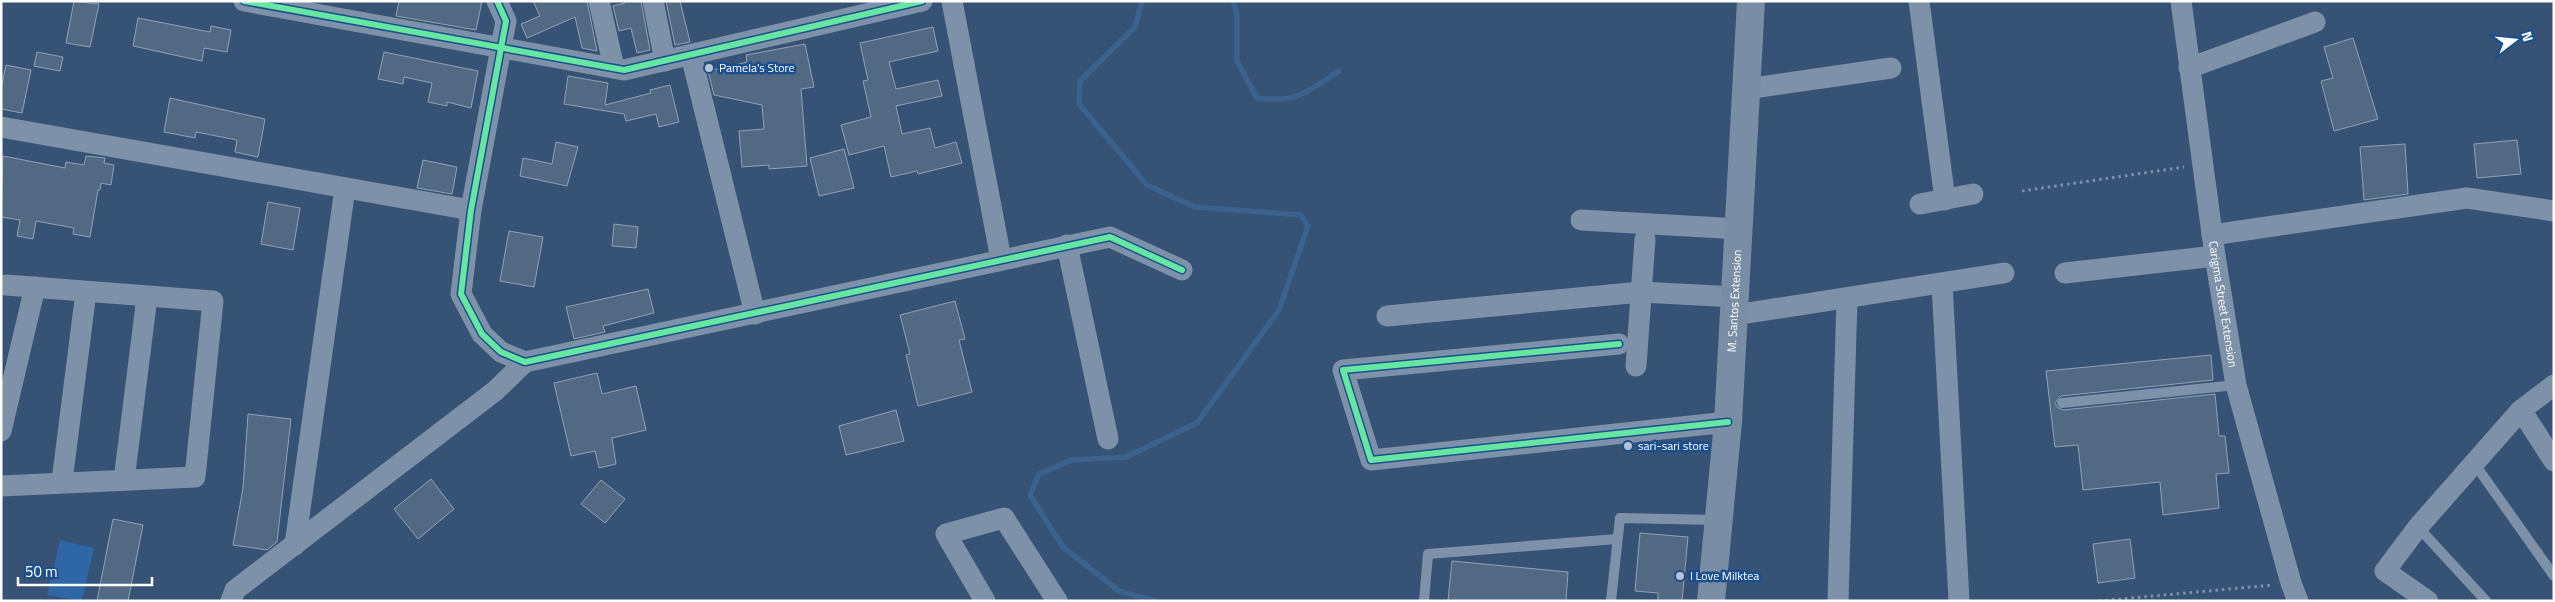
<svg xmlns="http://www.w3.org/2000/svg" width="2555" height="602" font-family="'Titillium Web',sans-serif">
	<rect width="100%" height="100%" fill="#365274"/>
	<path fill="#2f66a5" d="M60,540L94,548L82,601L47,595Z"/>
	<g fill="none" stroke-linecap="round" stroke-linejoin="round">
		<g stroke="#3b618d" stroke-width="5.5">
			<path d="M1142,1L1135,27L1080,81L1079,104L1147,185L1195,207L1301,215L1308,226L1279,310L1197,423L1126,457L1072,460L1039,474L1030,495L1063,547L1119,591L1155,601"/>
			<path d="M1233,1L1237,15V61L1257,98C1297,103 1307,92 1339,71"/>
		</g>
	</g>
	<g fill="#526984" stroke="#92a2b6">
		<path d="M74,1L99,4L90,47L66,43Z"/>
		<path d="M399,1H482L476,30L396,16Z"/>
		<path d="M533,1H587L597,51L582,48L575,17L527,38L521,24L540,16Z"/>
		<path d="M625,1H641L650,50L637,53L631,28L619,31L613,6L625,3Z"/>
		<path d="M666,1H680L690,42L675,45Z"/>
		<path d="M138,18L210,32L211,26L231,30L227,52L204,48L202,61L133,46Z"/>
		<path d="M933,27L938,51L889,62L896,89L938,80L942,96L896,106L902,134L930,128L935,148L956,142L962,163L918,174L917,171L891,177L884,146L849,155L841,125L871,117L863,81L868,80L860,43Z"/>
		<path d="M2353,38L2378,119L2334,131L2321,81L2333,78L2324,47Z"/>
		<path d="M805,44L814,87L801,89L807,166L769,169V165L742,167L739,131L764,129L762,105L714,95L708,71L747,62L746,55Z"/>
		<path d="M37,52L63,57L60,71L34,66Z"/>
		<path d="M384,52L478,71L471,108L447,102V106L428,102L432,83L404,77L403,84L378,79Z"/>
		<path d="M6,65L31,70L22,113L1,109V89Z"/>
		<path d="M568,76L608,83L605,105L651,93L650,90L670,85L679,122L659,127L656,114L626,121L624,114L564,104Z"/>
		<path d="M170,98L265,119L258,157L235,152L237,140L196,132L195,138L164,132Z"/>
		<path d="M2517,140L2521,174L2477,178L2474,144Z"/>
		<path d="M556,142L578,147L567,186L520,176L523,158L552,164Z"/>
		<path d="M2405,144L2408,194L2364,200L2360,147Z"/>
		<path d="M844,149L854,188L819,196L810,158Z"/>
		<path d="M3,156L65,168L66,162L84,165L86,156L105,158L104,163L114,165L111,185L101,183L100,190H98L90,237L73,234L74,228L36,221L33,239L17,236L20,220L1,217Z"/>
		<path d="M423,160L457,167L452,194L417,188Z"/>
		<path d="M268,202L300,208L293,250L261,244Z"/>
		<path d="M614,224L638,227L636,248L612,246Z"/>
		<path d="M509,231L543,237L534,287L500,281Z"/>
		<path d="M648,289L654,313L603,326L605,332L574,339L566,307Z"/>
		<path d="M955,301L965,339L959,340L972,392L918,406L906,355L910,354L900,315Z"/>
		<path d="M2211,355L2213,380L2061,396L2055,403L2057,407L2063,410L2215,394L2219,436H2225L2229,473L2216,474L2219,508L2163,515L2160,482L2083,490L2078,445L2055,447L2046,371Z"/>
		<path d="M597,373L602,394L636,386L646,430L612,438L616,464L599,468L595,451L571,456L554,383Z"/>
		<path d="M896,410L904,441L846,455L839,426Z"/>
		<path d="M248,414L291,419L277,542L267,550L233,545L243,488Z"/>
		<path d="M431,479L454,509L418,539L394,509Z"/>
		<path d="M601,480L625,499L605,523L581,504Z"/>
		<path d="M113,519L143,525L128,601H97Z"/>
		<path d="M1640,533L1688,537L1682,601H1658V593L1635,591Z"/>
		<path d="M2130,539L2135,578L2098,583L2093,544Z"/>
		<path d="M1452,561L1568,572L1566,601H1448Z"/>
	</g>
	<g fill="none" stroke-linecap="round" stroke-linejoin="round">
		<g stroke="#7d92a8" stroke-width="3" stroke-dasharray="2.5 4" stroke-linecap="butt">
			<path d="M2022,191L2184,167"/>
			<path d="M2099,601L2273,585"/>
		</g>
		<g stroke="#7d92a8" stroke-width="10">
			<path d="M2062,403L2236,385"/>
			<path d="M2474,463L2554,576"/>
			<path d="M2418,527L2486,601"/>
			<path d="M1424,601L1428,554L1617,539"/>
			<path d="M1611,601L1620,518L1716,520"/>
		</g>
		<g stroke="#7d92a8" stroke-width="21">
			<path d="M244,1L624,70L922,1"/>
			<path d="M497,1L506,21L471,210L461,294L482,334L501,352L525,362L1110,237L1182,270"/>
			<path d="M599,1L614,68"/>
			<path d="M653,1L665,61"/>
			<path d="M952,1L1001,259"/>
			<path d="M1919,1L1945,200"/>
			<path id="s1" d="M2181,1L2215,256L2236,385L2291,583L2298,601"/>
			<path d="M691,55L755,314"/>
			<path d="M2189,68L2315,22"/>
			<path d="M1746,89L1891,68"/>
			<path d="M1,127L471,210"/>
			<path d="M1920,204L1973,194"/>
			<path d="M1581,220L1740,229"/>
			<path d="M2212,235L2467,198L2554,211"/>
			<path d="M1067,245L1108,439"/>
			<path d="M2065,273L2215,256"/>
			<path d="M1942,284L1959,601"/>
			<path d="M1735,315L2004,273"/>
			<path d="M1387,316L1641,292L1736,297"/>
			<path d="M1619,344L1343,370L1371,460L1728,422"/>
			<path d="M1636,366L1645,239"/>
			<path d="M2521,410L2554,461"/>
			<path d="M1,431L35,287"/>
			<path d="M124,480L147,297"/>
			<path d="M62,481L86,292"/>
			<path d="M1,486L195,477L213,301L6,285"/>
			<path d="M295,545L345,188"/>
			<path d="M231,601L235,590L495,391L525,362"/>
			<path d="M985,601L946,534L1004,518L1057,601"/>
			<path d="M1838,601L1847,298"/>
			<path d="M2428,601L2385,571L2418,527L2521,410L2554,385"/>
		</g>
		<path stroke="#798da4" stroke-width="28" id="s2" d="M1711,601L1728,422L1751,1"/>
		<defs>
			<g id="cycleway">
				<path d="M244,1L624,70L922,1"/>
				<path d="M497,1L506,21L471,210L461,294L482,334L501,352L525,362L1110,237L1182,270"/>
				<path d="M1619,344L1343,370L1371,460L1728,422"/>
			</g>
		</defs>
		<use href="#cycleway" stroke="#1b4f8f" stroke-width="9"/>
		<use href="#cycleway" stroke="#66e7a1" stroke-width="6"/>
	</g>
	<g fill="#b9c2ce" stroke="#1b4f8f" stroke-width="2">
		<circle cx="709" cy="68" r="5"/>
		<circle cx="1628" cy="446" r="5"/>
		<circle cx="1680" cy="576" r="5"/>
	</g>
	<g text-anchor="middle" stroke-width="5" stroke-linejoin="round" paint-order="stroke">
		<g font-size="12" fill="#fff" stroke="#1b4f8f" text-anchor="start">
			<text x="719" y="72">Pamela's Store</text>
			<text x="1638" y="450">sari-sari store</text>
			<text x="1690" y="580">I Love Milktea</text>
		</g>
		<g font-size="12" fill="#fff" stroke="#1b4f8f">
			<text dy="4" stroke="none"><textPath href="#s2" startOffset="301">M. Santos Extension</textPath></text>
			<text dy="4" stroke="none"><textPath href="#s1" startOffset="306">Carigma Street Extension</textPath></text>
		</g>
	</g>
	<rect width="2555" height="602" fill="none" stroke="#ffffff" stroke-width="5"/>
	<g transform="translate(2515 40) rotate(74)" stroke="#1b4f8f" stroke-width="4" paint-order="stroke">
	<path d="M0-4L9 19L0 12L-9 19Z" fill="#ffffff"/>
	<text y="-8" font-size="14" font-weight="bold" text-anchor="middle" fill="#ffffff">N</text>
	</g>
	<path d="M18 577v8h134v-8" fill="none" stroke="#ffffff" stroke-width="2.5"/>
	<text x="25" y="577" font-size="15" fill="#ffffff" stroke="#1b4f8f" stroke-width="4" paint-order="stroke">50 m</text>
</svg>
